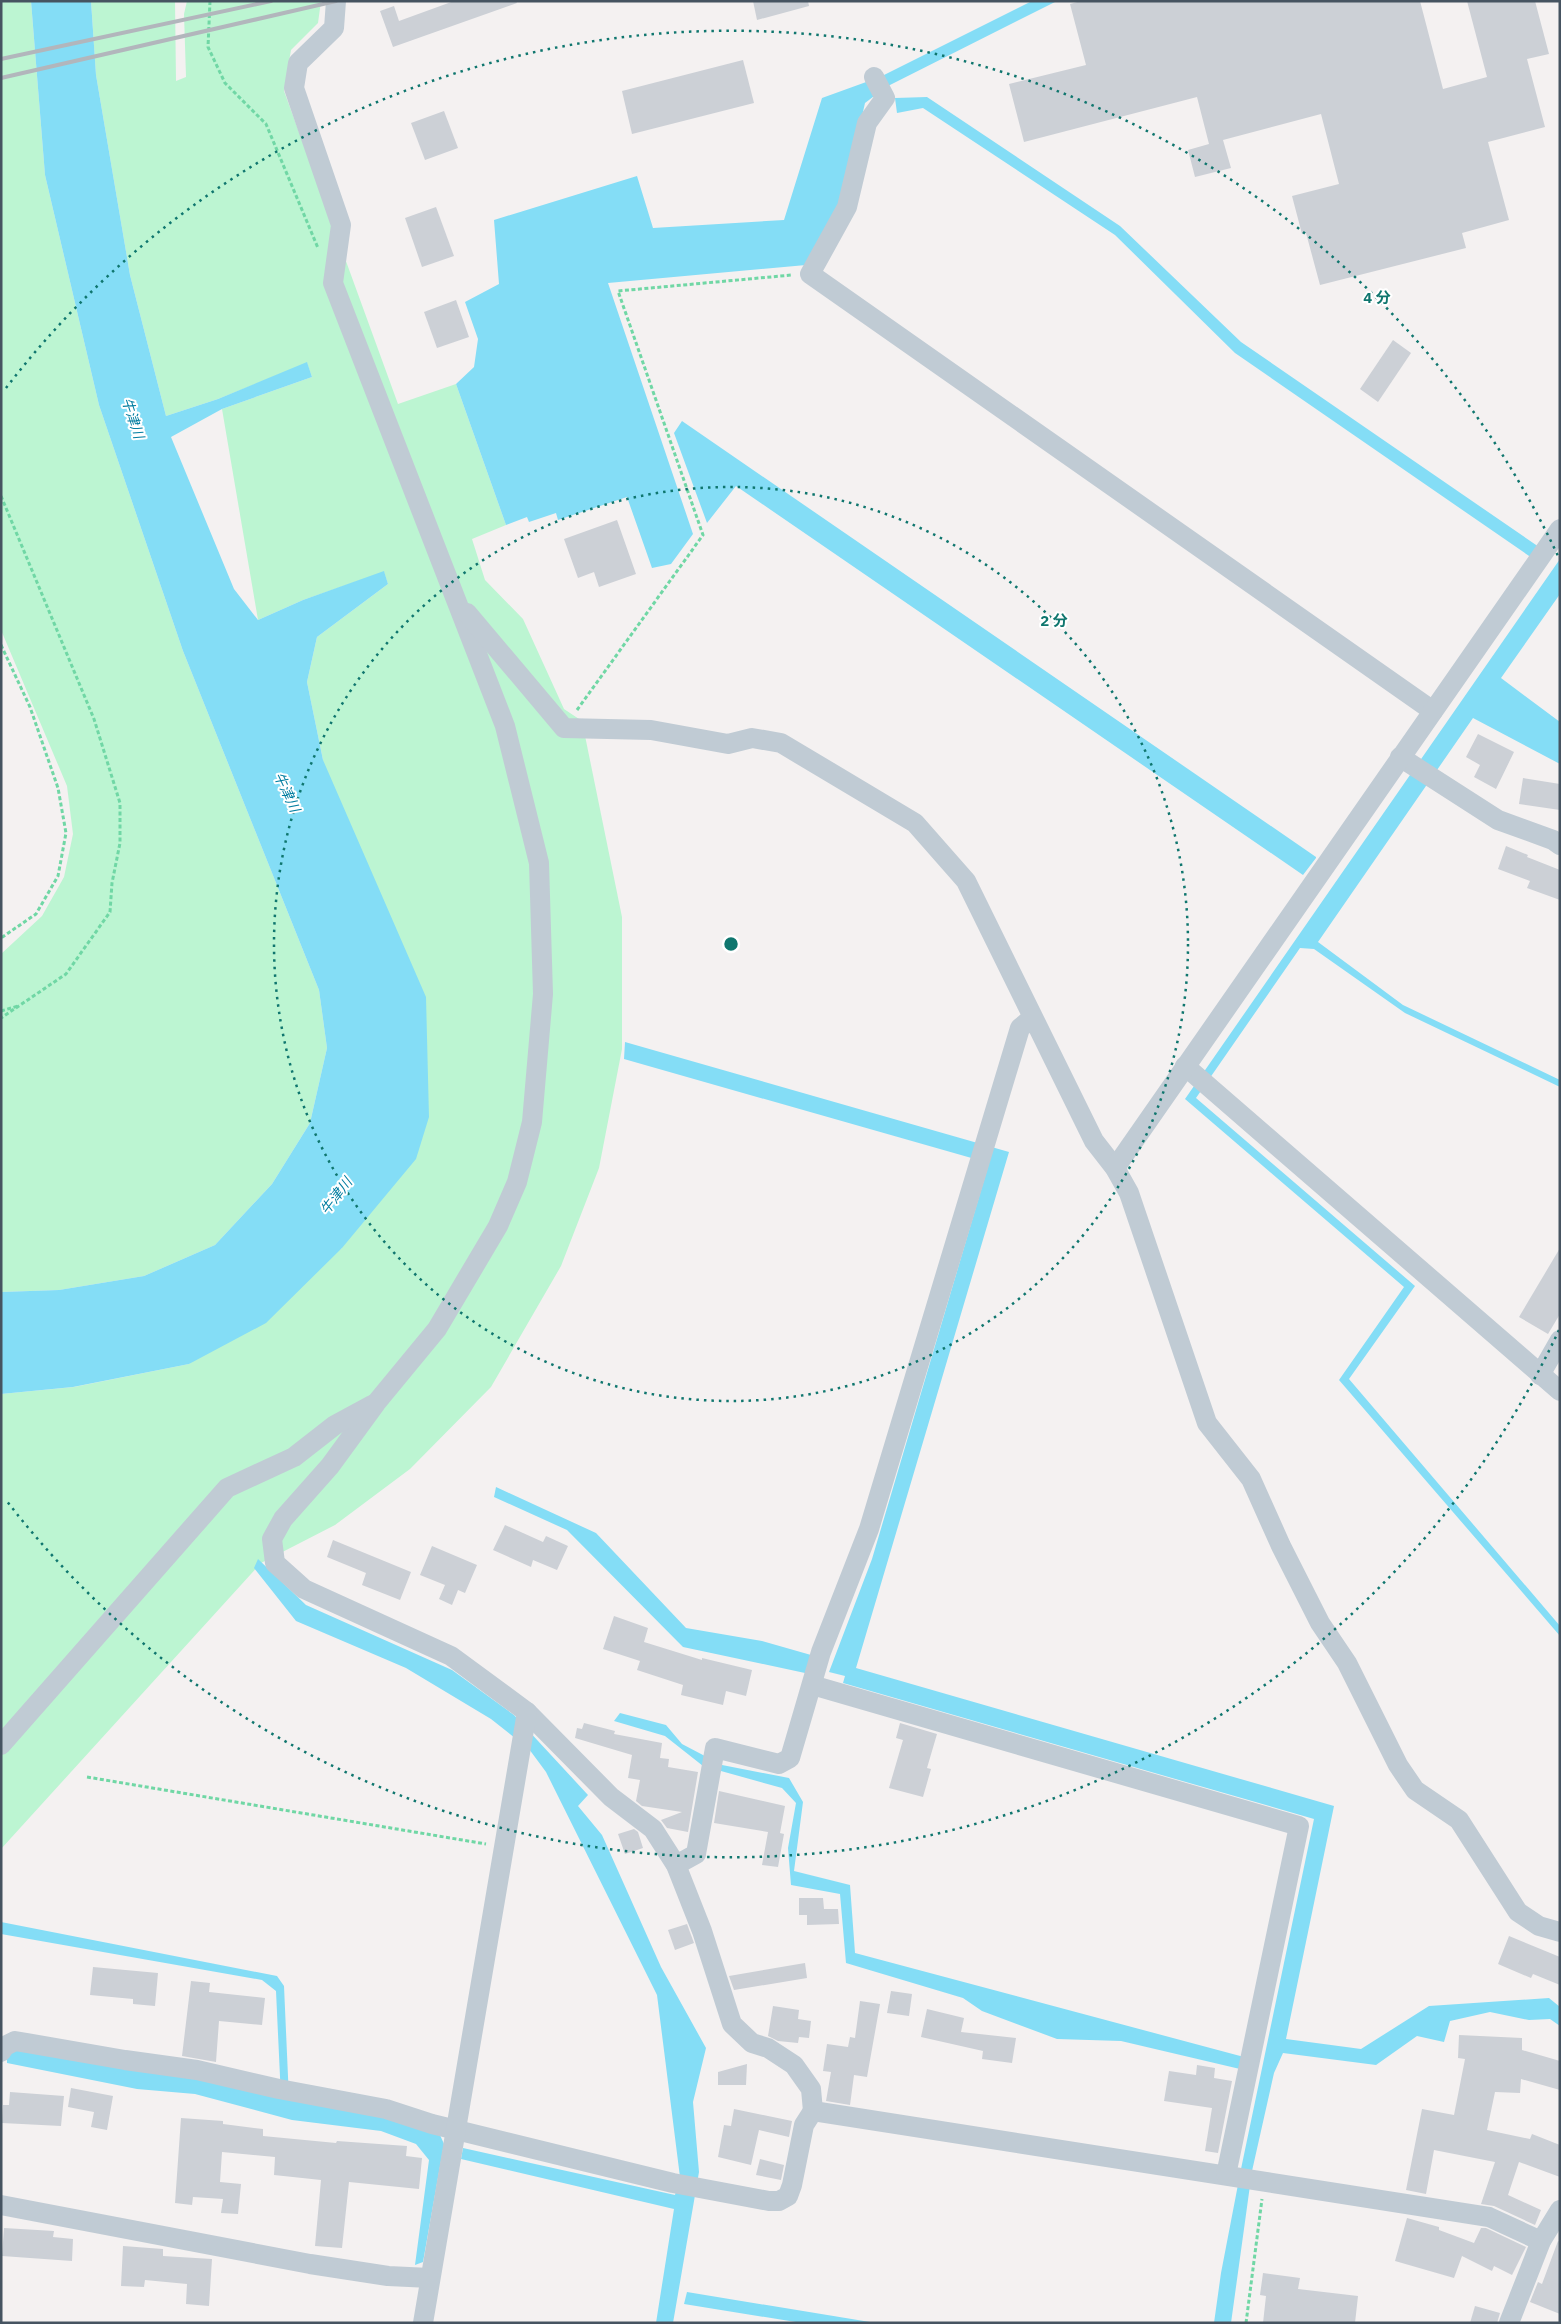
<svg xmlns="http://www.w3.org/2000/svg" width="1561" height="2324" font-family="'IBM Plex Sans','Noto Sans JP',sans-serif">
	<rect width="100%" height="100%" fill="#f4f1f1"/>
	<g fill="#bcf5d2">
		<path d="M1,1H31L45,175L99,405L183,651L319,990L327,1048L310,1123L272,1184L215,1245L144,1276L59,1290L1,1292V954L42,916L64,877L73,834L67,786L1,630Z"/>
		<path d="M91,1H175L176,81L186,77L184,14L187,1H321L318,23L291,50L284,91L398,404L456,384L506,525L472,539L485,580L523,619L564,709L582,721L622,917V1049L599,1168L561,1266L491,1387L410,1469L335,1525L261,1563L1,1849V1394L74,1387L189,1364L342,1248L323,760L307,682L317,637L388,584L384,572L303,600L258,620L222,409L312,377L307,363L218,399L166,416L130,275L96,75Z"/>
	</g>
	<g fill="#84ddf6">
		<path d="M31,1H91L96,75L130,275L166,416L218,399L307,362L312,377L222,409L171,437L234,589L258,620L303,600L384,571L388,584L317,637L307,682L323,760L426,997L429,1117L416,1159L342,1248L266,1323L189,1364L73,1387L1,1394V1292L59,1290L144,1276L215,1245L272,1184L310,1123L327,1048L319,990L183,651L99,405L45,175Z"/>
		<path d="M1032,1H1057L886,87L865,103L842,204L806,265L608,283L693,534L671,564L652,568L627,497L558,520L556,513L529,522L527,517L506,525L456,384L474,367L478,339L465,302L499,284L494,220L637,176L653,228L784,220L822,98L880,77Z"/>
		<path d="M927,97L1120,226L1241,342L1539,547L1532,558L1235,353L1115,235L923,108L897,113L895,98Z"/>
		<path d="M682,421L1316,857V858L1303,875L736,486L707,523L674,433Z"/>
		<path d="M1560,559V594L1501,678L1560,722V764L1473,718L1318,942L1403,1005L1560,1080V1087L1405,1013L1314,949L1300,948L1196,1098L1415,1286L1349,1379L1560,1626V1636L1339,1380L1404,1287L1185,1099Z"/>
		<path d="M625,1042L1009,1152L856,1668L1334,1806L1286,2039L1361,2049L1429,2006L1549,1998L1560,2007V2026L1550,2019L1529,2020L1490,2012L1450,2021L1444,2042L1417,2036L1376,2065L1283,2053L1274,2073L1252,2171L1231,2323H1214L1221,2273L1241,2169L1314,1819L843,1683L845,1676L829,1672L872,1559L989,1163L624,1059Z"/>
		<path d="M496,1487L596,1533L686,1628L762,1641L811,1655L805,1673L683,1647L567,1530L494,1497Z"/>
		<path d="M258,1559L306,1605L452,1670L514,1715L588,1795L578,1806L602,1835L661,1967L706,2048L693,2102L699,2172L673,2323H656L674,2209L461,2159L463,2148L675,2195L680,2177L657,1995L546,1772L529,1749L491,1719L406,1668L296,1621L254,1568Z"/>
		<path d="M620,1713L666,1725L682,1744L722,1765L789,1778L803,1802L794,1871L850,1885L855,1953L1244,2057L1240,2069L1121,2041L1057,2039L982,2011L963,1998L846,1963L840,1894L791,1885L788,1848L796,1803L782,1788L703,1766L665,1736L614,1721Z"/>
		<path d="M1,1922L277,1976L284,1986L289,2099L387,2118L440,2135L444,2144L423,2262L415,2265L429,2160L416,2144L381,2131L292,2120L195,2094L137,2089L7,2063V2053L17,2047L191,2078L281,2098L276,1991L262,1980L1,1934Z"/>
		<path d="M687,2292L876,2323H802L684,2304Z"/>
	</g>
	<g fill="#ccd0d6">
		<path d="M454,1H516L517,3L393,47L380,11L394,6L399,21Z"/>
		<path d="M753,1H808L809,6L757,20Z"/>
		<path d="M1081,1H1420L1443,89L1487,77L1467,1H1535L1549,54L1527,59L1545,127L1488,142L1509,220L1462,233L1466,248L1320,285L1306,233L1302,234L1292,196L1339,184L1321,114L1223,140L1231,168L1195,177L1188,150L1209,144L1197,97L1024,142L1009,84L1086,65L1070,4Z"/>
		<path d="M743,60L754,103L632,134L622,91Z"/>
		<path d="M444,111L458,148L425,160L411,123Z"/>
		<path d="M436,207L454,256L422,267L405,218Z"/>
		<path d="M456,300L469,337L437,348L424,312Z"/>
		<path d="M1393,340L1411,353L1378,402L1360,389Z"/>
		<path d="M617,520L636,574L599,587L594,572L578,578L564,539Z"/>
		<path d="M1478,734L1514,752L1496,789L1474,777L1480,765L1466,757Z"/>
		<path d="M1523,778L1560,784V810L1519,804Z"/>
		<path d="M1506,846L1528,855L1527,857L1560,870V900L1527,888L1530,881L1498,869Z"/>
		<path d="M1560,1248V1314L1548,1334L1519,1317Z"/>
		<path d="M505,1525L543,1542L546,1536L568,1546L557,1570L533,1560L531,1567L493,1550Z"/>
		<path d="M333,1540L411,1572L400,1600L362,1585L366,1573L327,1557Z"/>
		<path d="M432,1546L477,1565L465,1593L458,1590L452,1605L439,1599L445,1585L420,1575Z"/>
		<path d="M614,1616L648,1628L644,1642L702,1660V1658L752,1670L746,1696L726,1691L723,1705L681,1695L683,1685L637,1670L640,1661L603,1649Z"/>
		<path d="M584,1723L615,1731L614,1734L662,1743L660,1758L669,1759L668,1767L698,1772L688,1832L667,1828L661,1820L682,1812L642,1806L636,1801L640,1780L628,1778L632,1755L575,1738L577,1728L582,1729Z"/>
		<path d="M900,1723L937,1734L927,1768L931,1769L923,1797L889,1788L903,1740L896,1738Z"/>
		<path d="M719,1791L785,1806L780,1833L784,1834L778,1867L762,1865L768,1832L714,1823Z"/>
		<path d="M634,1829L638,1832L643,1848L625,1854L618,1834Z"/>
		<path d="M799,1898H823L824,1909H838L839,1924L807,1925V1915H799Z"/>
		<path d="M687,1924L694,1943L675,1950L668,1930Z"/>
		<path d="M1509,1936L1560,1957V1985L1533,1974L1531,1978L1498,1964Z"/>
		<path d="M805,1963L807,1978L734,1990L729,1976Z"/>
		<path d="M93,1967L158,1973L155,2006L133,2004V1999L90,1995Z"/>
		<path d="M191,1981L210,1983L209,1992L265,1998L262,2025L219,2021L216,2062L182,2056Z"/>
		<path d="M891,1991L912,1994L909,2016L887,2013Z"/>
		<path d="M860,2001L880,2004L867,2077L854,2075L850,2105L826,2101L831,2072L823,2071L827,2044L848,2047L850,2037L855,2038Z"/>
		<path d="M773,2006L799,2010L798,2019L811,2021L809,2038L799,2037L798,2043L778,2041L768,2036Z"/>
		<path d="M927,2009L964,2018L961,2032L1016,2038L1012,2063L982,2059L983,2051L921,2037Z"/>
		<path d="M1459,2035L1522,2038V2050L1560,2061V2090L1521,2079L1520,2093L1495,2092L1487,2130L1530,2139L1532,2134L1560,2145V2177L1519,2162L1508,2195L1541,2210L1535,2225L1494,2206L1481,2204L1495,2162L1434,2150L1426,2194L1406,2190L1422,2109L1454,2115L1465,2059L1458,2058Z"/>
		<path d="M747,2064L746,2085H718V2072Z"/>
		<path d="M1197,2065L1215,2068L1214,2078L1232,2081L1218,2153L1205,2151L1212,2108L1164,2101L1169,2071L1196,2075Z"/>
		<path d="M71,2088L113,2096L107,2130L91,2127L94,2112L68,2107Z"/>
		<path d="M10,2092L64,2096L61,2126L2,2123L3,2105H9Z"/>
		<path d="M734,2109L792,2121L789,2137L759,2130L751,2165L718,2157L724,2125L731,2126Z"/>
		<path d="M181,2118L223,2121V2124L263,2129V2136L336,2143L337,2141L407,2146L406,2156L422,2158L419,2189L349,2182L342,2248L315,2246L321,2180L274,2175L275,2157L222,2152L220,2182L241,2184L238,2214L221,2213L223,2199L193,2197L192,2205L175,2203Z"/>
		<path d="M760,2159L784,2165L781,2180L756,2175Z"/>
		<path d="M1407,2218L1439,2227V2230L1474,2243L1481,2228H1486L1526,2247L1512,2275L1494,2266L1492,2271L1462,2256L1454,2278L1395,2261Z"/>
		<path d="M4,2228L54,2231L53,2237L73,2239L72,2261L2,2256Z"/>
		<path d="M1558,2241L1560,2242V2314L1530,2302L1538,2282L1542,2284Z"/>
		<path d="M123,2246L163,2249V2256L212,2259L209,2306L186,2304L187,2284L145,2280L144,2287L121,2286Z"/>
		<path d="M1263,2273L1300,2278L1298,2289L1358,2296L1355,2323H1263L1266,2296L1260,2295Z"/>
		<path d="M1475,2306L1500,2313L1497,2323H1470Z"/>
	</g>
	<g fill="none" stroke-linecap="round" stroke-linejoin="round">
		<g stroke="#70d7a5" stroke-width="3" stroke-dasharray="4 2.5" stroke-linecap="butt">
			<path d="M210,1L208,47L225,83L266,124L318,248"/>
			<path d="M1,496L94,719L120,803V843L112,883L110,912L66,974L1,1018"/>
			<path d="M1,645L30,707L58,788L66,833L58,876L36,914L1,938"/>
			<path d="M577,710L703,535L618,291L792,275"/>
			<path d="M1,1011L18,1006"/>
			<path d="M87,1777L486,1844"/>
			<path d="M1246,2323L1262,2199"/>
		</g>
		<g stroke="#c0cbd4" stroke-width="20">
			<path d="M336,1L334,28L298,63L294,88L341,225L333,283L505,726L539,863L543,994L532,1122L517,1182L498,1226L437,1329L376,1403L330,1466L283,1519L272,1539L275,1563L304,1589L451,1656L527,1712L611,1797L653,1829L676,1865L702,1931L732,2024L752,2043L768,2048L794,2065L811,2089L813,2111L1489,2217L1541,2241"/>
			<path d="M874,77L885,98L867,123L847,207L810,274L1433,711"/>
			<path d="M467,613L564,728L651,730L728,744L752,738L781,743L915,823L966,881L1094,1141L1115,1168L1129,1193L1207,1423L1251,1479L1281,1546L1320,1623L1347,1663L1398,1765L1415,1790L1459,1820L1518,1912L1539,1926L1560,1932"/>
			<path d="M1400,757L1498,820L1553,840L1560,845"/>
			<path d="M1185,1066L1560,1391"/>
			<path d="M1115,1168L1560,529"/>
			<path d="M1540,1375L1560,1340"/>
			<path d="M812,1685L1299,1826L1226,2175"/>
			<path d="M1,1745L227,1488L294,1457L335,1425L372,1405"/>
			<path d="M676,1865L696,1854L715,1748L779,1764L790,1758L821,1652L869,1529L1020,1028L1032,1018"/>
			<path d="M1,2052L5,2046L15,2041L125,2060L197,2070L279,2089L386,2109L432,2124L673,2183L769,2201H779L788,2196L792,2185L804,2125L813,2111"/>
			<path d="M1,2205L310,2264L388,2276L430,2278"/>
			<path d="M423,2323L527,1712"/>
			<path d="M1509,2323L1541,2241L1560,2210"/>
		</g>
		<g stroke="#b2b6bc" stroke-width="4">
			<path d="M1,59L271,1"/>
			<path d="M1,78L336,1"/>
		</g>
	</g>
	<g fill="none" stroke="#0f766e" stroke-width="2.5" stroke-dasharray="2.5 5">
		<circle cx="731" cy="944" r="457"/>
		<path d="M1559 1330A914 914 0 0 1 6 1500M6 388A914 914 0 0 1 1559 558"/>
	</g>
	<g text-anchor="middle" stroke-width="4" stroke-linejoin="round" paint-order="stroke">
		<g font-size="14" font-style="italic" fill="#037ea1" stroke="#fff">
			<text transform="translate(133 418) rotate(72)" y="5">牛津川</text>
			<text transform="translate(287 792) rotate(65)" y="5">牛津川</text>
			<text transform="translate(336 1196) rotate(-53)" y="5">牛津川</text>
		</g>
	</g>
	<circle cx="731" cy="944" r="8" fill="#0f766e" stroke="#fff" stroke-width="2.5"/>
	<g font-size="15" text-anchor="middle" font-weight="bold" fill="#0f766e" stroke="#fff" stroke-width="4" stroke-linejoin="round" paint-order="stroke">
		<text x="1377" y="303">4 分</text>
		<text x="1054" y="626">2 分</text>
	</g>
	<rect width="1561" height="2324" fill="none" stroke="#465461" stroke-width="5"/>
</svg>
